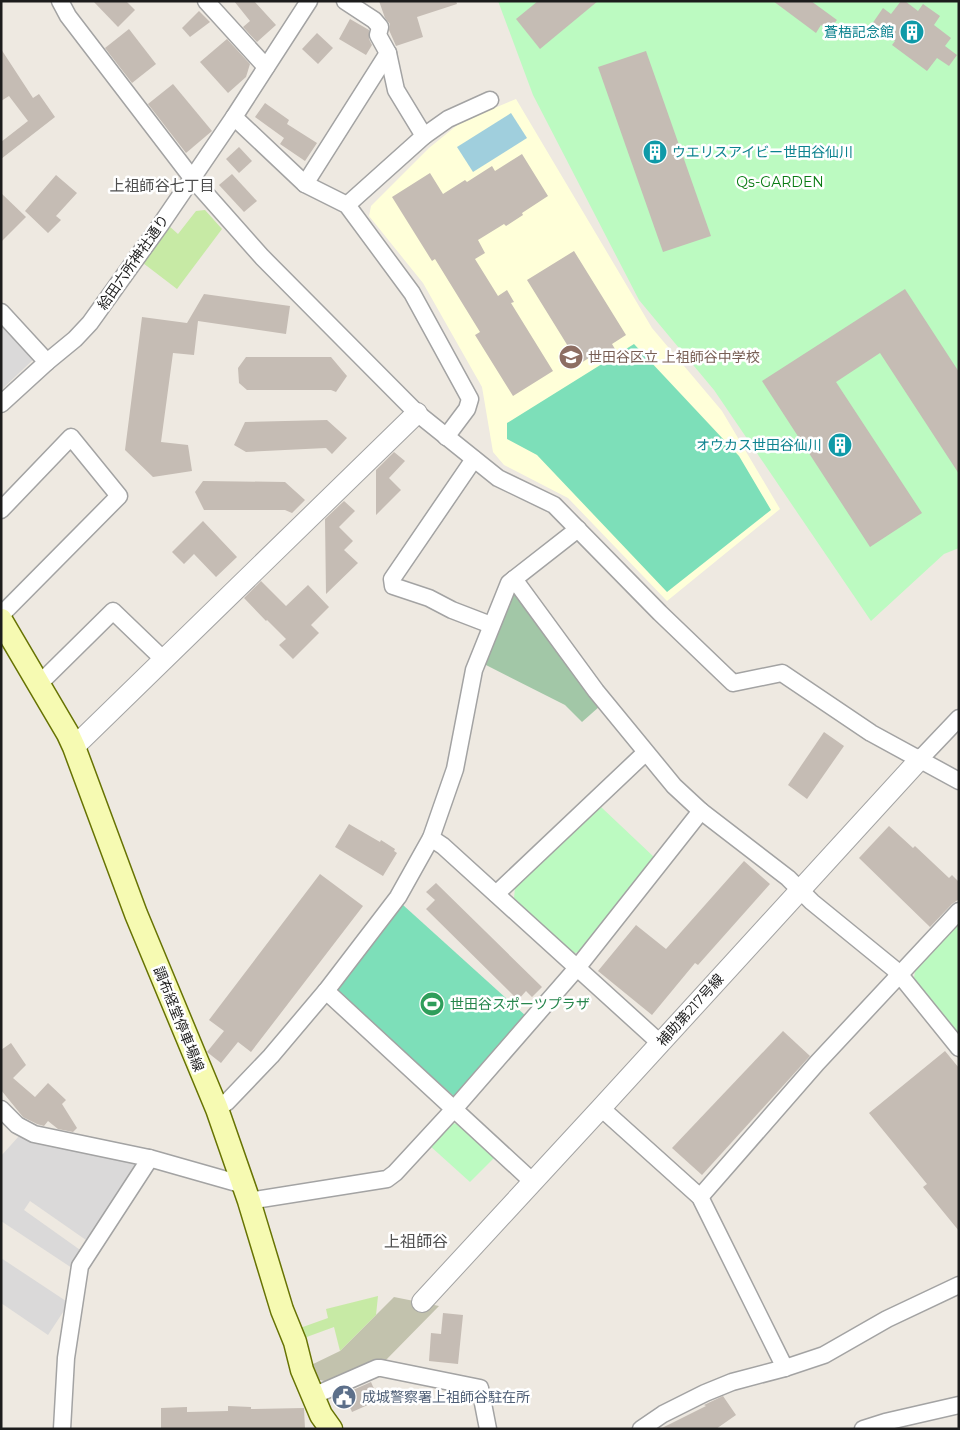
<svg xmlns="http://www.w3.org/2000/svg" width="960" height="1430" font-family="Montserrat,'Noto Sans JP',sans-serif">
	<rect width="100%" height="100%" fill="#eee9e1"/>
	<g fill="#dad9d9">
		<path d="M1,317L37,356L1,390Z"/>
		<path d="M20,1135L137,1163L86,1240L30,1201L24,1210L83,1252L72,1268L1,1221V1156Z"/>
		<path d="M1,1258L69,1303L48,1335L1,1303Z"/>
	</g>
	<path fill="#ffffd9" d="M516,99L652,328L722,411L780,509L667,601L568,498L504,465L493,452L482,387L423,283L369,216L371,206L429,148L461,122Z"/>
	<path fill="#c2c2ad" d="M394,1297L439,1306L383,1363L329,1382L315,1379L309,1366L340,1351Z"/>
	<g fill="#c7eaa5">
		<path d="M205,210L222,229L177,289L143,263L169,226L178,234L196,211Z"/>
		<path d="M378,1296L376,1315L340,1351L334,1327L304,1338L300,1328L328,1318L326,1309Z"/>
	</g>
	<path fill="#a2c7a7" d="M514,590L600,706L582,722L565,705L484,664Z"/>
	<g fill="#bcfac1">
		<path d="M498,1H959V548L944,554L871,621L714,390L639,300L533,95Z"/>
		<path d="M601,807L655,858L579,952L571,954L514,898L515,888Z"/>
		<path d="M959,923V1034L914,978L915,971Z"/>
		<path d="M451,1123L458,1124L495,1157L470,1182L429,1145Z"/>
	</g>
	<g fill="#7ddfb9">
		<path d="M634,344L739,456L771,510L667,592L537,455L507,439V423Z"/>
		<path d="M403,905L527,1017L456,1098L336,992Z"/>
	</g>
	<path fill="#a0cfdd" d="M511,113L527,138L473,172L457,147Z"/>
	<g fill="#c5bcb4">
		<path d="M93,1H126L135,10L118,27Z"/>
		<path d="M234,1H254L276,25L257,42L243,27L250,21Z"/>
		<path d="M379,1H456L457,4L417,17L423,37L396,46L389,30L390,24L385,18Z"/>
		<path d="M538,1H598L540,49L516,19Z"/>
		<path d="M773,1H811L837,20L828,31L821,25L816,33Z"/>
		<path d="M901,1H905L918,11L923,4L940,16L934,25L951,38L945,46L957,55L949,66L937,58L927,71L892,45L895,41L872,24L883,8L891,14Z"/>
		<path d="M199,11L210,22L190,37L182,28Z"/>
		<path d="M350,19L369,30V39L372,45L366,55L339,39Z"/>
		<path d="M129,29L156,64L132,83L105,48Z"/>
		<path d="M317,33L333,48L318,64L302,49Z"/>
		<path d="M227,39L250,64L246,77L228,93L200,62Z"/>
		<path d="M1,49L33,98L39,94L55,117L1,159V142L28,121L9,96L1,101Z"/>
		<path d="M646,51L711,236L663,252L598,67Z"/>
		<path d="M173,84L212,131L186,153L148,104Z"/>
		<path d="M265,103L289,120L287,124L317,143L305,161L280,144L284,138L255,117Z"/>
		<path d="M239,147L252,161L239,173L226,159Z"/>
		<path d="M522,154L548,196L522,213L523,215L506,226L504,224L478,240L485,253L475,259L498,296L507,290L514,302L511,303L553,371L513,396L475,335L480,332L435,259L432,261L392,197L430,173L443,194L465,180L467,182L492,166L495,171Z"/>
		<path d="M232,174L257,201L244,212L219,185Z"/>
		<path d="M56,175L77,193L56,216L61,220L48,233L25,211Z"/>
		<path d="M1,193L26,217L1,242Z"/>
		<path d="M574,251L626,335L612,344L615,349L597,360L594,355L579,364L527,280Z"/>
		<path d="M905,289L959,372V474L880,353L836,382L922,513L870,547L762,381Z"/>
		<path d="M204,294L290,306L286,334L198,321L194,355L173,353L161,442L188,445L192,471L153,477L125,450L142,317L187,323Z"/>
		<path d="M246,357H331L347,376L336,392L331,390H247L239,383L238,368Z"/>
		<path d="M327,420L347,438L332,454L326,448L246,452L234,445L245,422Z"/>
		<path d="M394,452L405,461L389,478L401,490L376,515V470Z"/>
		<path d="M203,481L285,482L305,500L292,513L285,510H204L195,492Z"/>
		<path d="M344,501L355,511L339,527L353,541L344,550L358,563L326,594L325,519Z"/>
		<path d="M203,521L237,557L216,577L194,554L184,564L172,552Z"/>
		<path d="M261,581L286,606L308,585L329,607L311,625L319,633L293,659L279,645L286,639L267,620L266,621L244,598Z"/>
		<path d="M824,732L844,746L807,799L788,785Z"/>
		<path d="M349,824L380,842L381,840L395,849L394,851L397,853L383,876L335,847Z"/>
		<path d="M889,826L913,848L915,846L949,878L952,875L959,882V899L952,904L930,927L859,858Z"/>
		<path d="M744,861L770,884L698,965L695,963L652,1015L598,971L636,925L666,949Z"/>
		<path d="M320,874L363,906L251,1052L238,1042L221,1063L207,1052L224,1031L209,1020Z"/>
		<path d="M436,883L542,987L532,997L526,991L518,1000L426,909L435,900L426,892Z"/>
		<path d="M783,1031L810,1056L702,1175L672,1148Z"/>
		<path d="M11,1043L26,1065L13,1078L35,1097L48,1083L66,1100L62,1104L77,1128L73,1132L58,1129L48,1121L44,1126L37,1124L23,1117L1,1090V1050Z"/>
		<path d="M945,1051L959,1068V1231L923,1187L927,1184L869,1113Z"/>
		<path d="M443,1313L463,1315L458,1364L429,1361L431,1333L441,1334Z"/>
		<path d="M371,1382L379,1400L352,1412L344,1394Z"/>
		<path d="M723,1396L736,1415L716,1429H660L706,1406L704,1405Z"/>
		<path d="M228,1406L251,1407V1409L304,1408L305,1429H161V1408L187,1407V1412L228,1411Z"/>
	</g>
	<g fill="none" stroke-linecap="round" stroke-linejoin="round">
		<defs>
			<g id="minor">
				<path d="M60,1L68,16L192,178L262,257L405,401L417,413L498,478L554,505L660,613L733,683L782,673L871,733L959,781"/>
				<path d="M206,1L266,67"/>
				<path d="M345,1L374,20L380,27L378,35L388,53L396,90L424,136"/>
				<path d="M234,117L305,184L347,205L412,293L470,399L467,409L446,437"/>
				<path d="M305,184L388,53"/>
				<path d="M347,205L424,136L448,119L490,100"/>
				<path d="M1,312L47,362"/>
				<path d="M1,404L47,362L75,339L90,323L161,224L234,117L309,1"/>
				<path d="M474,459L392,579L393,586L429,598L452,610L491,625"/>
				<path d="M1,510L71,437L119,496L1,615"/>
				<path d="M514,579L596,691L674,786L701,811L788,878L812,902L893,968L900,975L959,1048"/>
				<path d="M38,685L113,611L164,660"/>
				<path d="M920,759L959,718"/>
				<path d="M431,838L443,846L660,1043"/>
				<path d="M496,894L645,753"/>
				<path d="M326,991L533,1182"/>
				<path d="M601,1108L700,1197L785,1368"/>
				<path d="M1,1109L17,1125L34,1134L149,1158L237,1183L243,1182"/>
				<path d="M217,1109L227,1102L271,1056L326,991L398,897L431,838L455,769L474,670L509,583L578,529"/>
				<path d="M700,1197L817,1063L959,911"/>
				<path d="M249,1201L387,1179L395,1173L455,1108L577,968L701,811"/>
				<path d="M313,1396L377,1368H381L480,1388L488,1429"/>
				<path d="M62,1429L66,1358L80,1266L147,1163L149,1158"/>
				<path d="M641,1429L663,1414L705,1393L732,1382L785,1368L824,1355L887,1319L959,1285"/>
				<path d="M863,1429L885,1422L959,1405"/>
			</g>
			<g id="tertiary">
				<path d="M74,747L417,413"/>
				<path d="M422,1302L601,1108L920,759"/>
			</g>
			<path id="secondary" d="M1,620L68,734L74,747L136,914L217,1109L249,1201L282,1310L295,1342L302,1370L321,1415L331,1429"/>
		</defs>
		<use href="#minor" stroke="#a3a3a3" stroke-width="19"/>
		<use href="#tertiary" stroke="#a3a3a3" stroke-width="22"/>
		<use href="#secondary" stroke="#677303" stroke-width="25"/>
		<use href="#minor" stroke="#fff" stroke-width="16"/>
		<use href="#tertiary" stroke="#fff" stroke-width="20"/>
		<use href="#secondary" stroke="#f6fab2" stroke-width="22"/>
	</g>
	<defs>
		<symbol id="building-disc" viewBox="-11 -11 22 22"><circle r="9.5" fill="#0f9aa8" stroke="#fff"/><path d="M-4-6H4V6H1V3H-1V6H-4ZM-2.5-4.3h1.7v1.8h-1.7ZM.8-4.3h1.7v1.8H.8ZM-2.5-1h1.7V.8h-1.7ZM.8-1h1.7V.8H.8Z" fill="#fff"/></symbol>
		<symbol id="school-disc" viewBox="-11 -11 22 22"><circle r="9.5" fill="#8d6e63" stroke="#fff"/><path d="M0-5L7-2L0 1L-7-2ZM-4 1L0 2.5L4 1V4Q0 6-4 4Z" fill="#fff"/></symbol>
		<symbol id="stadium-disc" viewBox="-11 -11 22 22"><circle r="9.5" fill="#2e9e5b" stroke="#fff"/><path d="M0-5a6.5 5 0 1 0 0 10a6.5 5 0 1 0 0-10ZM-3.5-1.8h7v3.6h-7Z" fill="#fff"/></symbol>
		<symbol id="civic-disc" viewBox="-11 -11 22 22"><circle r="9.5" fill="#5c6f8a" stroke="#fff"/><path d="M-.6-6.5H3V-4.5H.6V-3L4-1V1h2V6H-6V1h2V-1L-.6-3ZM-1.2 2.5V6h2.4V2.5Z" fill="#fff"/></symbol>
	</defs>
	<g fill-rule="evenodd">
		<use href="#building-disc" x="898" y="18" width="28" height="28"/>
		<use href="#building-disc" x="641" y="138" width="28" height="28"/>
		<use href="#school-disc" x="557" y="343" width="28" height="28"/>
		<use href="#building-disc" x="826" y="431" width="28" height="28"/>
		<use href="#stadium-disc" x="418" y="990" width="28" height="28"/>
		<use href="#civic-disc" x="330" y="1383" width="28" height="28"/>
	</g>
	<g text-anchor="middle" stroke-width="5" stroke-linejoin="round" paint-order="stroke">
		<g font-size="14" fill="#0d838f" stroke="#fff" text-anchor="end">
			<text x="894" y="37">蒼梧記念館</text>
			<text x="672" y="157" text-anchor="start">ウエリスアイビー世田谷仙川</text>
			<text x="822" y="450">オウカス世田谷仙川</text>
		</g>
		<g font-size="14" fill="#097b13" stroke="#fff">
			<text x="780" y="187">Qs-GARDEN</text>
		</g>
		<g font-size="14" fill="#1c1c1c" stroke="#fff">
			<text transform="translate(133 262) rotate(-55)" y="5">給田六所神社通り</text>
			<text transform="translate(690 1010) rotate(-48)" y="5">補助第217号線</text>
			<text transform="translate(179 1019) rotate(68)" y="5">調布経堂停車場線</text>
		</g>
		<g font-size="14" fill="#785e54" stroke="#fff" text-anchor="start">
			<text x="588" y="362">世田谷区立 上祖師谷中学校</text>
		</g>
		<g font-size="14" fill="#27864d" stroke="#fff" text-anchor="start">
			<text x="450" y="1009">世田谷スポーツプラザ</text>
		</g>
		<g font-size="14" fill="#4e5e75" stroke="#fff" text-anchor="start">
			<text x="362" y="1402">成城警察署上祖師谷駐在所</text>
		</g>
		<g font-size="15" fill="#4f4f4f" stroke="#fff">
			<text x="162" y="191">上祖師谷七丁目</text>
		</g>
		<g font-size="16" fill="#4f4f4f" stroke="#fff">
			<text x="416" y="1247">上祖師谷</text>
		</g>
	</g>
	<rect width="960" height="1430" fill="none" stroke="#1c1c1c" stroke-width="5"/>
</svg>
